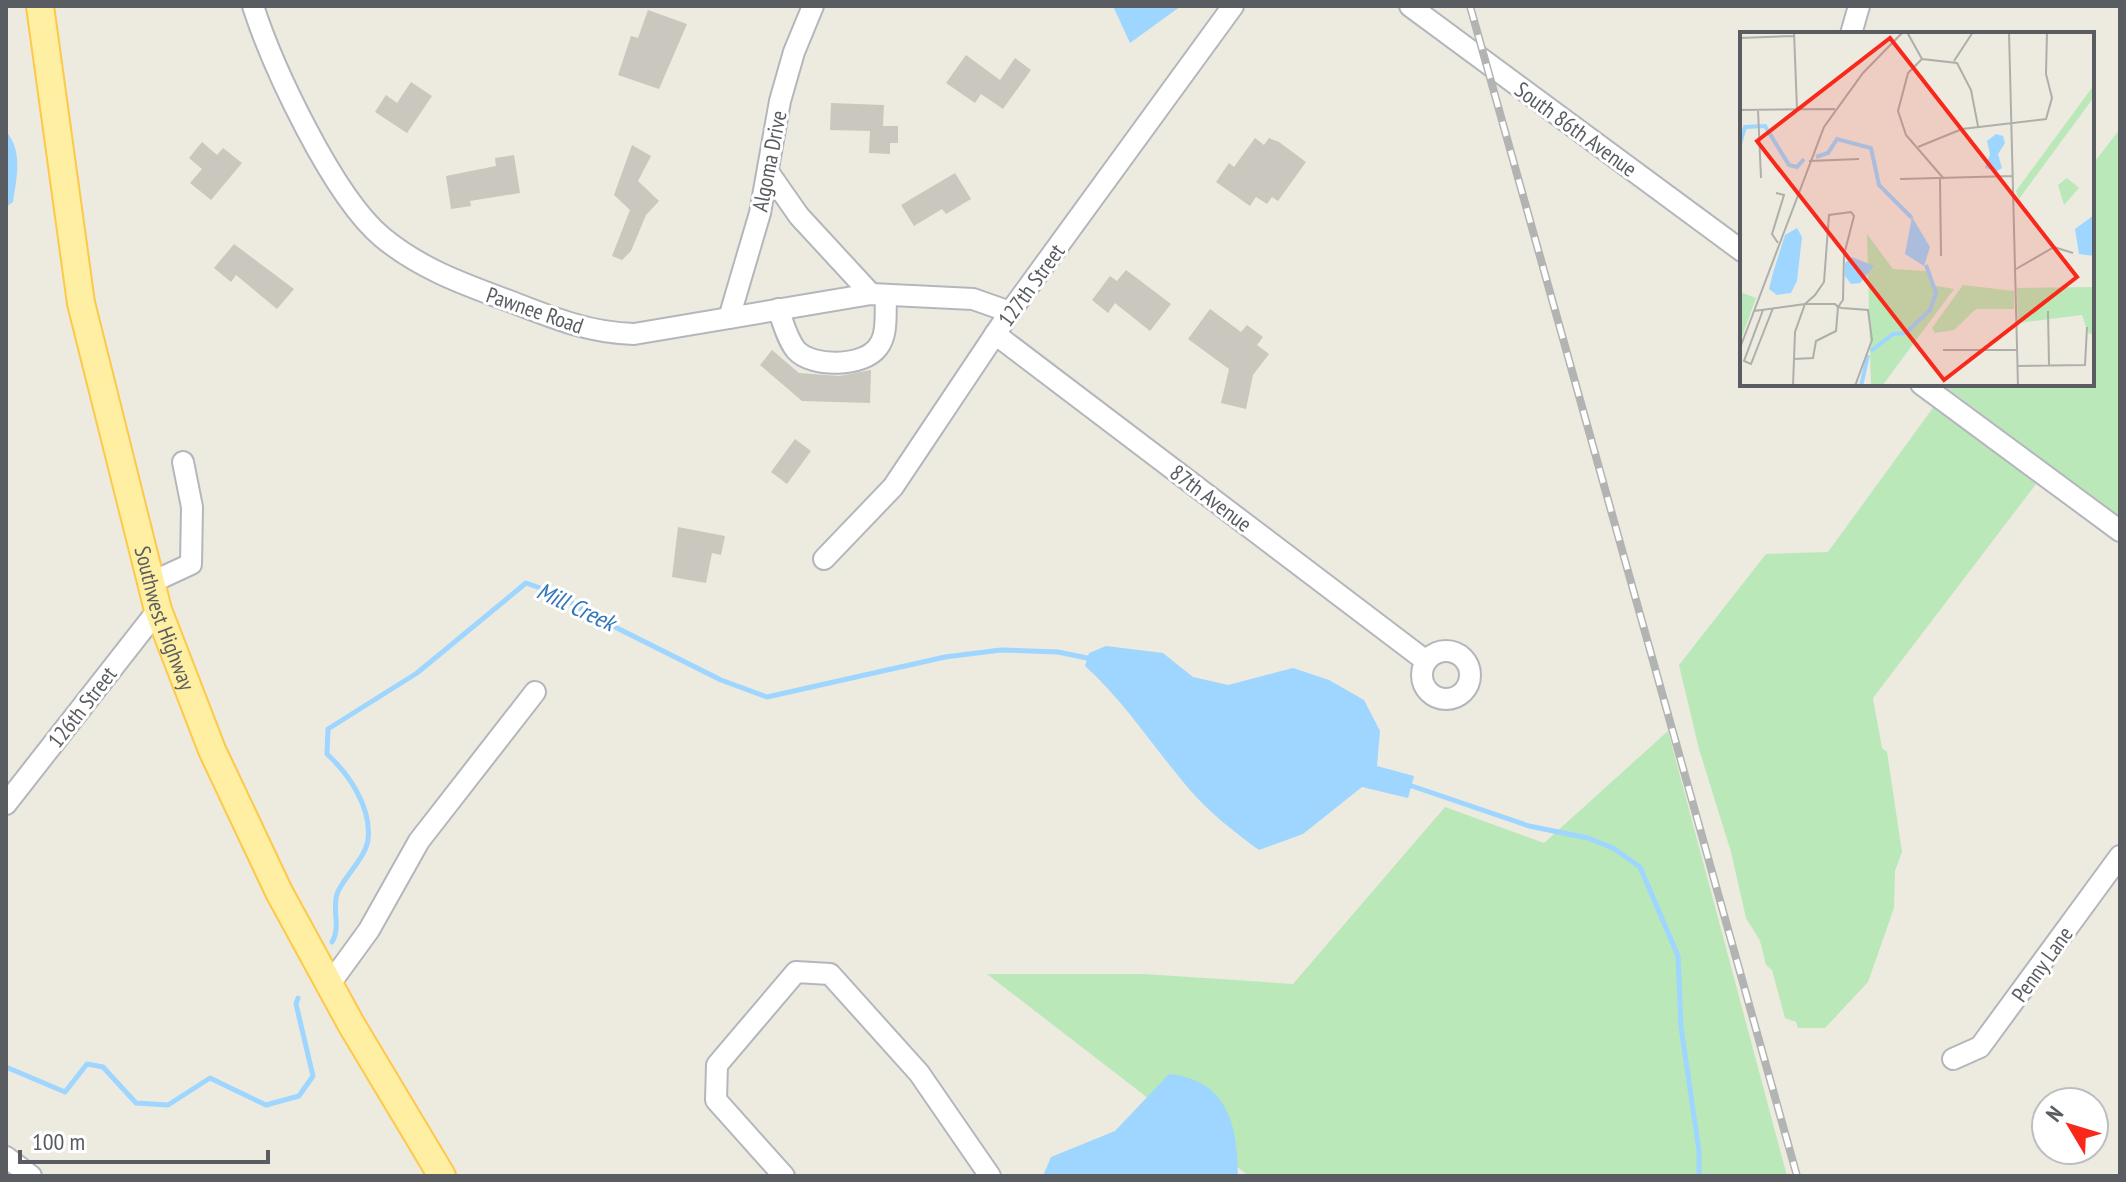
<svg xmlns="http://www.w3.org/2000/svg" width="2126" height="1182" font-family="'PT Sans Narrow',sans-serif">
	<rect width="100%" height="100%" fill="#edeae0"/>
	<g fill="#bae8b9">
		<path d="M2120,129V518L1942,384H2092V165Z"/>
		<path d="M1935,405L2036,484L1873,698L1882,748L1887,752L1902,852L1895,871L1894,908L1868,982L1825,1028H1798L1796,1022L1785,1018L1772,970L1766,965L1760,941L1746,918L1731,852L1699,749L1679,665L1766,554L1828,552Z"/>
		<path d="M1668,731L1787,1176H1249L987,974H1144L1293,984L1445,807L1544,843Z"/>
	</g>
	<g fill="#9ed6ff">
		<path d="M1113,6H1181L1130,43Z"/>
		<path d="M6,131C23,152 17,176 13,202L6,207Z"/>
		<path d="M1106,646L1163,653L1193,677L1228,685L1293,668L1329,680L1364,700L1380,731L1377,766L1414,776L1408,798L1362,787L1303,834L1259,850C1234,832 1209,812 1189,789C1154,748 1125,702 1085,666L1089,653Z"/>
		<path d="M1169,1074C1227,1080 1238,1124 1238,1176H1043L1051,1157L1115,1131Z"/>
	</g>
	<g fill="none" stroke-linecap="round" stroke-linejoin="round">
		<g stroke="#9ed6ff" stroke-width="5">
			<path d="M1412,786L1529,826L1588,838L1613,848L1640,867L1678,956L1681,1027L1699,1151V1176"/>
			<path d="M332,942C341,928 332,909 337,894C344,876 365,859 368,840C372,808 349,774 327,754L328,729L417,673L526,583L557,594L593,616L721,680L767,697L945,657L1001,650L1058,652L1087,658"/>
			<path d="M6,1067L65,1092L87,1064L103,1067L136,1103L168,1105L210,1078L266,1105L299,1096L313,1076L296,1004L298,998"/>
		</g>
	</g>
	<g fill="#cac7bf">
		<path d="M648,10L687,24L659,89L618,75L631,36L638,38Z"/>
		<path d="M966,55L1000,80L1015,58L1031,70L1003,109L981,94L975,103L946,83Z"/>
		<path d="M411,82L432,96L407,133L375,112L386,95L397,103Z"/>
		<path d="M831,103L884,105L883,126H898V143H890V154L869,153L870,131L830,130Z"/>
		<path d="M1255,138L1264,145L1269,138L1279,142L1306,162L1278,201L1272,197L1267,204L1256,197L1250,206L1216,182L1229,163L1234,167Z"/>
		<path d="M202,142L217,155L223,148L242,163L211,200L190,183L202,169L189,158Z"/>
		<path d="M632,145L651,156L638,181L659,201L646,215L631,251L622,260L612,256L630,210L614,195Z"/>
		<path d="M514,155L520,193L470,201L471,206L451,209L446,176L496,166L495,158Z"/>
		<path d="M955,173L971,199L946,214L942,209L914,226L901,205Z"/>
		<path d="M234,244L294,289L277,309L236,275L231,282L214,268Z"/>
		<path d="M1126,270L1171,304L1150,331L1115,303L1108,313L1092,300L1110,276L1117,281Z"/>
		<path d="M1210,309L1241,332L1247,325L1263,337L1257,345L1269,354L1253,375L1246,409L1221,403L1229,369L1188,339Z"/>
		<path d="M772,350L799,373L839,376L871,370L870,403L802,401L760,365Z"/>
		<path d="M795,439L811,451L787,484L771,472Z"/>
		<path d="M678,527L725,536L721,555L712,553L706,583L672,577Z"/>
	</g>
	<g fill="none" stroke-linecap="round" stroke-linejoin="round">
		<defs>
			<g id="minor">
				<path d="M253,6C273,68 333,196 382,237C420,269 466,285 512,302C553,318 590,333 634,334L871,294L973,299L1010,312"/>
				<path d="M1410,6L1742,251"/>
				<path d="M1851,34L1859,6"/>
				<path d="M769,173L799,216L871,294"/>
				<path d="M778,309C783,322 787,339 796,350C812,368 864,367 878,347C888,335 885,313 886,298"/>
				<path d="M729,318L760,213L780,101L794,52L813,6"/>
				<path d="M995,334L1426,661"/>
				<path d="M1921,384L2120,531"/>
				<path d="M824,559L893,487L1010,312L1233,6"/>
				<path d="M150,583L191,564L192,507L183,462"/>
				<circle cx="1446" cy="675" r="24"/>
				<path d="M6,804L158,610"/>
				<path d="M329,985L369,930L419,841L535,692"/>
				<path d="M1953,1059L1980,1047L2120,856"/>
				<path d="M6,1157L31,1176"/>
				<path d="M784,1176L716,1100L717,1065L796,972L830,974L919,1073L990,1176"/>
			</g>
			<g id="major">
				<path id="s1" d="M40,6L81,303L158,610L212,750L279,892L351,1024L442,1176"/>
			</g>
		</defs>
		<use href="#minor" stroke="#b3b7bc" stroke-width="24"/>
		<use href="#major" stroke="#fec848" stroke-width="30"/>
		<use href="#minor" stroke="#fff" stroke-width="20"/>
		<use href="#major" stroke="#ffefa3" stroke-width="26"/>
		<defs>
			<path id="rail" d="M1470,6L1797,1176"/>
		</defs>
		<use href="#rail" stroke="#b2b3b3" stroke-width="8"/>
		<use href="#rail" stroke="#fff" stroke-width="5" stroke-dasharray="15" stroke-linecap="butt"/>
	</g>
	<g text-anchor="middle" stroke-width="6" stroke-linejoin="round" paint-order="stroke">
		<g font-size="22" fill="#595d62" stroke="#fff">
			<text transform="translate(1576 129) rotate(36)" y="8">South 86th Avenue</text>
			<text transform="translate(769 161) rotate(-79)" y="8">Algoma Drive</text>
			<text transform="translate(1031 285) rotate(-54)" y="8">127th Street</text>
			<text transform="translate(535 310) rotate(19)" y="8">Pawnee Road</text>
			<text transform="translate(1211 498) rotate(37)" y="8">87th Avenue</text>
			<text dy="8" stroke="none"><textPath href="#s1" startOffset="626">Southwest Highway</textPath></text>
			<text transform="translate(82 707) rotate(-52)" y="8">126th Street</text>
			<text transform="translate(2042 964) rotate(-54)" y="8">Penny Lane</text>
		</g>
		<g font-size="24" font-style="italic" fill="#3277b9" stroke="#fff">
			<text transform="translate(576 607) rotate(25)" y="8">Mill Creek</text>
		</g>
	</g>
	<g transform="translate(1740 32)">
		<rect width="354" height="354" fill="#edeae0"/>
		<path d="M354,53V65L279,167L276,159ZM327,146L339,156L324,173L318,153ZM127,202L153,237L186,239L191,253L214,257L142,354H131ZM223,253L274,259V277H236L214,298L195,301L192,296ZM354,255V303L348,301L342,283L278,291L277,256ZM0,260L16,266L0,310Z" fill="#bae8b9"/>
		<path d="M256,102L263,104L265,111L258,122L262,136L257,139L245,136L250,122L247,109ZM354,183V224L339,222L335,197ZM172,185L190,215L184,234L165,222ZM57,196L62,205L57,249L51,261L37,263L29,257L33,241L45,203ZM112,225L134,234L120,251L111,252L105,244V231Z" fill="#9ed6ff"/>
		<path fill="none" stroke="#9ed6ff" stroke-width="4" d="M0,112L5,95L25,94L49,133L57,135L64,127M76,125L88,121L97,107L131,116L139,153L172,186M131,319L153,302L166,301L190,278L196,261L186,233M121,354L128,323"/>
		<path fill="none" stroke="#aeaeaa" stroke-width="2" d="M54,0L57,77M167,0L182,27L217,31L231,58L238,94M269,0L278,354M0,6L54,4M182,27L168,41L158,79L166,103L204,147M214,29L233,0M0,78L95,77M18,78L21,146M178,115L222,97L306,87L312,66L306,42L307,0M69,129L119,127M160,147L273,144M200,147L201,224M36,161L44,163L32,202L38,211M276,237L314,215L333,221M23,278L4,329L11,332L33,276M14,279L65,272L75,263L84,250L89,183L111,180L114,184L104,223L103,268L98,275L96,299L76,309L73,326L54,327L55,300L65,272H95L98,275L102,276L128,278L132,308L115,354M308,279L309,333M0,316L84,95L123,41L163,0M203,318H277M278,334L345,333L347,295M53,354L54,327"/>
		<path fill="#f8291b" fill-opacity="0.15" stroke="#f8291b" stroke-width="4" d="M150,6L337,245L204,348L17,109Z"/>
		<rect width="354" height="354" fill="none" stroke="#595d62" stroke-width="4"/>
	</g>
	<rect width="2126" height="1182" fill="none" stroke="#595d62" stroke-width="16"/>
	<g transform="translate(2070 1126) rotate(308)"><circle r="38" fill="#ffffff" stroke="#bdbec0" stroke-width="2"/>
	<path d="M0-6L14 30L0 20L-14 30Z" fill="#f8291b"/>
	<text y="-12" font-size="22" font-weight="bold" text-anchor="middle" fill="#595d62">N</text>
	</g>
	<path d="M20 1150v12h248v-12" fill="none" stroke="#595d62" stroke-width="4"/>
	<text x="32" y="1150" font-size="24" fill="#595d62" stroke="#ffffff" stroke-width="6" paint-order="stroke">100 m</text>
</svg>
